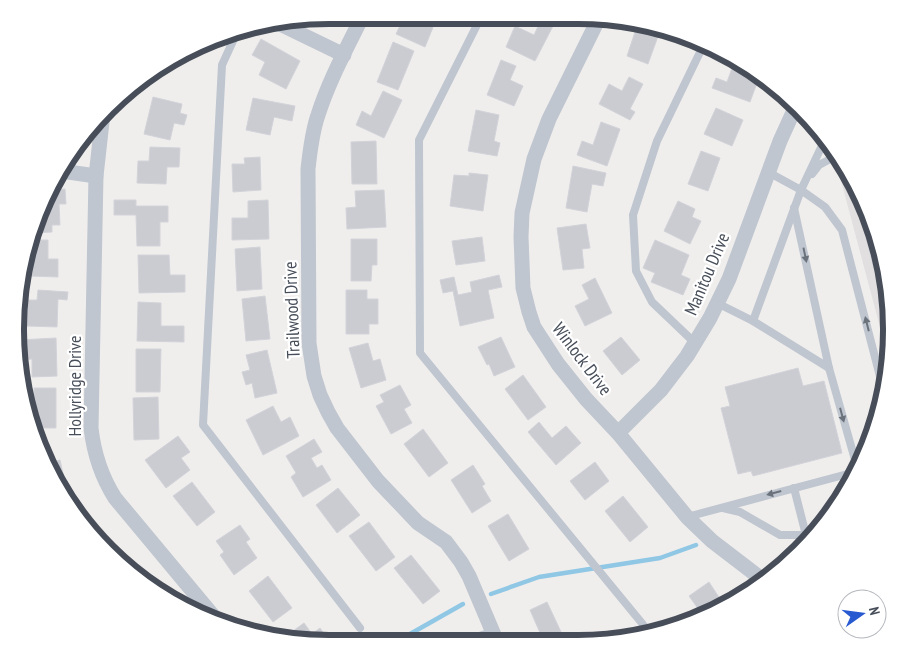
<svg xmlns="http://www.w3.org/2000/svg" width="907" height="659" font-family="'PT Sans Narrow',sans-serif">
	<rect width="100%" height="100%" fill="#f0eeed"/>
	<path fill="#e1dfdf" d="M838,161L881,248L889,361L839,173Z"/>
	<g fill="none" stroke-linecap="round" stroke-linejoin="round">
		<g stroke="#8fc7e4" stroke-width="4.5">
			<path d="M491,594L539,577L660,558L696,545"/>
			<path d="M398,643L410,634L463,604"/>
		</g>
	</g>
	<g fill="#cbccd2" stroke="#d2d3d9">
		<path d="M417,15H438L425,47L396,34L404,17L414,21Z"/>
		<path d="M541,20L553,26L535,61L506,47L515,26L534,35Z"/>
		<path d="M638,23L653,25L661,28L648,64L627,56Z"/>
		<path d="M261,39L300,61L286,89L259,75L265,62L252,55Z"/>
		<path d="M393,42L414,51L398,90L377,82Z"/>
		<path d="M501,60L516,66L510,80L523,86L514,106L487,95Z"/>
		<path d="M735,60L752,68L760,75L750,102L712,88L716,78L727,82Z"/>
		<path d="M629,77L643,84L630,109L635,112L630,120L599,104L609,84L622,91Z"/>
		<path d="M383,91L402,100L384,138L356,125L362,111L371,116Z"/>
		<path d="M153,97L182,104L180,113L187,115L184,125L174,123L170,140L144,134Z"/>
		<path d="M253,98L295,106L292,121L274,117L270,135L246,130Z"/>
		<path d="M716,108L743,120L732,146L704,134Z"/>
		<path d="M476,110L499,115L494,141L500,143L497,156L468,151Z"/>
		<path d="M601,122L620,129L607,166L577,155L582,141L593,145Z"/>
		<path d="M376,141L377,184H352L351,142Z"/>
		<path d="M150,147L180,148L179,167H167L166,184L137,183L138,161H149Z"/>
		<path d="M701,151L720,158L708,191L688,184Z"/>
		<path d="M260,157L261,190L233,192L232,164H245L244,158Z"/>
		<path d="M573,166L606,173L603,186L592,184L587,212L566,208Z"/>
		<path d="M469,173L488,175L483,211L450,206L454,175L469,176Z"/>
		<path d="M65,189L66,204H59L60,225H52V232L34,233L48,190Z"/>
		<path d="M384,190L386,227L347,229L346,208L356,207L355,191Z"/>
		<path d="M854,193L881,248L886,313Z"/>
		<path d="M114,200H136V206H168V222H160V246H137L136,215H114Z"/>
		<path d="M268,200L269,239L232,240V218H248V201Z"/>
		<path d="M678,201L695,209L692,217L701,221L690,244L664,231Z"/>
		<path d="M586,224L590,248L582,249L584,268L563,270L557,228Z"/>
		<path d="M482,237L485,261L456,265L452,241Z"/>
		<path d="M351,239H377V265H372L371,281H351Z"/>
		<path d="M31,240H48V259H58V277L29,276L30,269H21L29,245H30Z"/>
		<path d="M655,240L689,255L681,275L690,279L683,295L651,282L655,273L643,268Z"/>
		<path d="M260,247L262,289L237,291L235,249Z"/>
		<path d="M138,255H169L170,275H185V292L139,293Z"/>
		<path d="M499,275L502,287L488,290L494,318L460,326L453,291L443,293L440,280L454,277L458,295L472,292L470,282Z"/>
		<path d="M595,278L612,313L585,326L575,306L589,299L582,285Z"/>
		<path d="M38,290L68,292L67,300L58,299L57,327L27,326L28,300H37Z"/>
		<path d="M346,290H367V299H378V324H369V334H346Z"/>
		<path d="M265,296L270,339L246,341L242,299Z"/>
		<path d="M138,302L161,303V326H184V342L137,341Z"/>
		<path d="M501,337L515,367L494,376L489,364L487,365L478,347Z"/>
		<path d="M621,337L640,360L622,375L603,351Z"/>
		<path d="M56,338L57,376L32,377V359L20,360L19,340Z"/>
		<path d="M368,343L373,361L380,359L386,380L361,388L349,348Z"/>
		<path d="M136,349H161L160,392H136Z"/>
		<path d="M267,350L277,393L255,398L252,383L246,385L242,372L250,370L246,355Z"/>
		<path d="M798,368L803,386L824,381L842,453L753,476L751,471L738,474L721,408L730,406L725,387Z"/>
		<path d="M523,375L546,407L528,420L505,389Z"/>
		<path d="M400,385L411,405L404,409L412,423L391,434L376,406L384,402L380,395Z"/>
		<path d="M34,388H56V428H33L28,407V400H34Z"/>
		<path d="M158,397L159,439L134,440L133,398Z"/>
		<path d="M273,406L281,422L290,417L299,436L263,455L246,420Z"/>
		<path d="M539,422L552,438L566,426L581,443L556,465L528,432Z"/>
		<path d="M423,429L448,463L429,477L404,444Z"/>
		<path d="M178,436L190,452L181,458L190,470L166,488L145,460Z"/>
		<path d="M314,439L322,452L311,458L317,468L322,465L331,480L303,497L291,477L296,473L286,456Z"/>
		<path d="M47,443L51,462L60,460L64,478L56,479L39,450L38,445Z"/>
		<path d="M595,462L609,481L585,500L570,481Z"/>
		<path d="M473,465L485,484L482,486L491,501L472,513L451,480Z"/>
		<path d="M192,482L215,512L197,526L173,496Z"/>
		<path d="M338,488L360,515L337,533L316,505Z"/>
		<path d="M72,492L92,530L90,531L80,521L65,495Z"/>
		<path d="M623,496L648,527L630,542L605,511Z"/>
		<path d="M508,514L529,549L509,561L488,526Z"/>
		<path d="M369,522L395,557L376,571L349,536Z"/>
		<path d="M240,525L250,539L246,542L257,558L234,575L220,555L224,552L216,541Z"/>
		<path d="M106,535L112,542L106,547L99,540Z"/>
		<path d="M116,549L126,563L124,565L111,552Z"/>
		<path d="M411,555L440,591L423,604L394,568Z"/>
		<path d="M268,576L292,608L273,622L249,591Z"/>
		<path d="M709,582L724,605L704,617L689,596Z"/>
		<path d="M547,602L562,634L544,642L530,610Z"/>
		<path d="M304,623L312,634L320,628L330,643H309L287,638L286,636Z"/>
	</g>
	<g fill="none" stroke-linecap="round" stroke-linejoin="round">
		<g stroke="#bfc6cf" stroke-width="8">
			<path d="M482,15L419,140L420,353L650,633"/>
			<path d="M238,30L222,65L203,425L360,628"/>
			<path d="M768,172L801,190L825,207L842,230L883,388"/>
			<path d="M812,174L819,165L836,156"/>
			<path d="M794,208L829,368L857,467"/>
			<path d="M717,303L753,321L829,368"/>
			<path d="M753,321L801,190L826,137"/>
			<path d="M695,343L652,302L636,271L633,215L657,141L703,46"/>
			<path d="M794,488L806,535"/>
			<path d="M723,508L740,512L780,535H808"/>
			<path d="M687,517L855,472"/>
		</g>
		<g stroke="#bfc6cf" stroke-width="15">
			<path d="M363,15C347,48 329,80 318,115C312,132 310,151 308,169L309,343L314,376L320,395L328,412L337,428L378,481L418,523L446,542L461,562L469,576L497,642"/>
			<path d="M599,18L549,119L534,159L522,213L521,237L523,288L529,312L534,327L558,364L586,399L618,433L687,517L712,541L759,577L766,581"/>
			<path d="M276,22L344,55"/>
			<path d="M103,113L96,176L91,428C94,454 101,476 115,498L215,618"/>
			<path d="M61,171L96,176"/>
			<path d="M618,433L661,390L687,356L710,318L729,279L780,141L795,108"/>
			<path d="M472,642L493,635"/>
		</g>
	</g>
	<defs><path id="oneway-solid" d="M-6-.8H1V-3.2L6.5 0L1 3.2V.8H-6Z" transform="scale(1.25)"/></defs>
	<g fill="#6b727c">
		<use href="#oneway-solid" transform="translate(805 255) rotate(78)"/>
		<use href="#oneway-solid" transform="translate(867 324) rotate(-104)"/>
		<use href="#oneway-solid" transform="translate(842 415) rotate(75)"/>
		<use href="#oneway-solid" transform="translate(774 493) rotate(165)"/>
	</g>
	<g text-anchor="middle" stroke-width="4.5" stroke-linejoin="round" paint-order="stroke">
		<g font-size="18" fill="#474e59" stroke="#fff">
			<text transform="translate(707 274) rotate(-67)" y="6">Manitou Drive</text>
			<text transform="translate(292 310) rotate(-92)" y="6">Trailwood Drive</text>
			<text transform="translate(582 359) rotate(53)" y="6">Winlock Drive</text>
			<text transform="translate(75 386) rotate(-90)" y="6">Hollyridge Drive</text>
		</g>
	</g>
	<path d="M0 0H907V659H0ZM329 24H578A305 305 0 0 1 883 329V330A305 305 0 0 1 578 635H329A305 305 0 0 1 24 330V329A305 305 0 0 1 329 24Z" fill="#fff" fill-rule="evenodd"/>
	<path fill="none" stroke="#474e59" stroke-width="6" d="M329 24H578A305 305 0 0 1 883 329V330A305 305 0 0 1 578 635H329A305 305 0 0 1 24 330V329A305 305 0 0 1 329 24Z"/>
	<g transform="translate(862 614) rotate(76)"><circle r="24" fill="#ffffff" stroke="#b5b8bd"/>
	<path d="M0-4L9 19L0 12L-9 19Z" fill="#275ad1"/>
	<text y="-8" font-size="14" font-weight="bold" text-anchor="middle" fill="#474e59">N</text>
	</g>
</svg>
